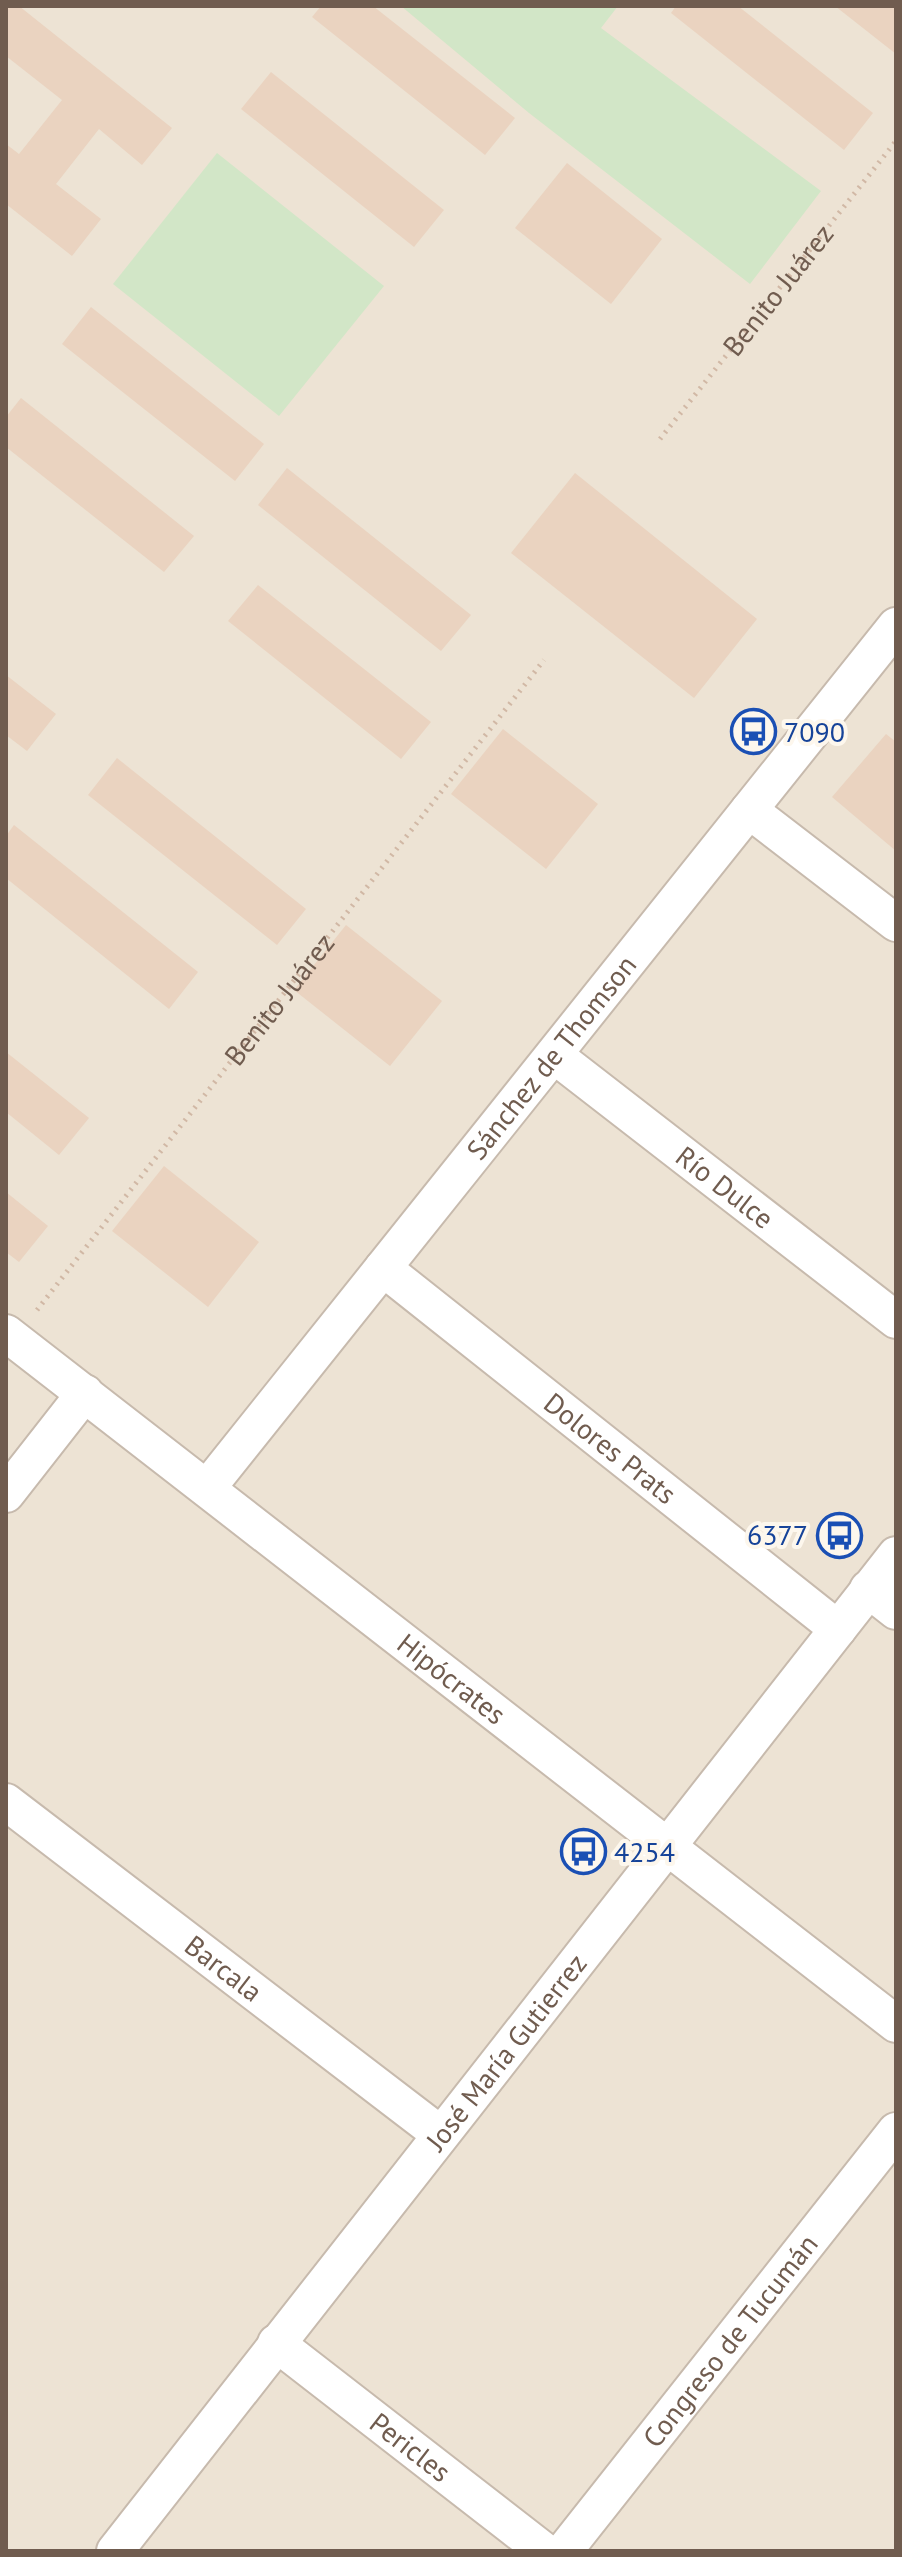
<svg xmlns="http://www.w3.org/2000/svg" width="902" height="2557" font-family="'PT Sans',sans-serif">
	<rect width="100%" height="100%" fill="#faf4e7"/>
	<rect fill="#ede3d4" x="6" y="6" width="890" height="2545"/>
	<g fill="#d2e6c7">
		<path d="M401,6H618L601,28L821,191L750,284L529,113Z"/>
		<path d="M217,153L384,286L279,416L113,284Z"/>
	</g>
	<g fill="#ead3c0">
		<path d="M6,6H19L172,128L142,165L99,129L56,184L101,219L72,256L6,204V144L19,154L62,100L6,56Z"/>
		<path d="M321,6H373L515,118L485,155L312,17Z"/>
		<path d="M676,6H738L873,113L844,150L671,13Z"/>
		<path d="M835,6H896V54Z"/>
		<path d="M271,72L444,210L414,247L241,109Z"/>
		<path d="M567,163L662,239L611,304L515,228Z"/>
		<path d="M91,307L264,444L235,481L62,344Z"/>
		<path d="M21,398L194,536L164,572L6,447V417Z"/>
		<path d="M287,468L471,615L441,651L258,505Z"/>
		<path d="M575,473L757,619L694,698L511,553Z"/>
		<path d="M258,585L431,722L401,759L228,621Z"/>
		<path d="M6,675L56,714L27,751L6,735Z"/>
		<path d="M503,729L598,804L546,869L451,794Z"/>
		<path d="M886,734L896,742V851L832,797Z"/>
		<path d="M117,758L306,909L277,945L88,795Z"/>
		<path d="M14,825L198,972L169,1009L6,878V836Z"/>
		<path d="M346,925L442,1001L390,1066L294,990Z"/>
		<path d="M6,1052L89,1118L59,1155L6,1112Z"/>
		<path d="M164,1166L259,1242L208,1307L112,1231Z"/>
		<path d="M6,1192L48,1226L19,1262L6,1252Z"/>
	</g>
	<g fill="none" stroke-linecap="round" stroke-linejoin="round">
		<defs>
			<g id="minor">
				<path d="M749,810L896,923"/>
				<path id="s3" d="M554,1055L896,1320"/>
				<path id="s4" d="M383,1268L838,1629"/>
				<path id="s5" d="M6,1333L896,2024"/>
				<path id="s6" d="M208,1487L896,626"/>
				<path d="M6,1494L85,1393"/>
				<path d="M868,1589L896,1611"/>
				<path id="s7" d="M6,1802L440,2134"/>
				<path id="s8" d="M276,2343L544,2551"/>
				<path id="s9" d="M115,2551L896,1555"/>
				<path id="s10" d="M564,2551L896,2131"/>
			</g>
		</defs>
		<use href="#minor" stroke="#c7baad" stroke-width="40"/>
		<g stroke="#d1b8a5" stroke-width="5" stroke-dasharray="2 6" stroke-linecap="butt">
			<path id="s1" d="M660,439L896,141"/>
			<path id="s2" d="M37,1310L544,660"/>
		</g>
		<use href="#minor" stroke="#fff" stroke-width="36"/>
	</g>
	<defs>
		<symbol id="bus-ring" viewBox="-11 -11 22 22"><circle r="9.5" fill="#fdf7ed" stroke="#1a4fb4" stroke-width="1.5"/><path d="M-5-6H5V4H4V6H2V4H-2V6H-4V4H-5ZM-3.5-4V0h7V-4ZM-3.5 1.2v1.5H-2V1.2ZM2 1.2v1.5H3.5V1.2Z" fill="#1a4fb4"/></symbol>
	</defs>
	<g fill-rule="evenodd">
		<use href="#bus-ring" x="728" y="706" width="51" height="51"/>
		<use href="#bus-ring" x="814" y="1510" width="51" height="51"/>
		<use href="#bus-ring" x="558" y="1826" width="51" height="51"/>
	</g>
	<g text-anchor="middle" stroke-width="8" stroke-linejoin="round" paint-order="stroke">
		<g font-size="28" fill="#705c4f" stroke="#fdf7ed">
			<text dy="10" stroke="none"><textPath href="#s1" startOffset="190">Benito Juárez</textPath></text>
			<text dy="10" stroke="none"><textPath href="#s2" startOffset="394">Benito Juárez</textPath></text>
			<text dy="10" stroke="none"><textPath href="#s6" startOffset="550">Sánchez de Thomson</textPath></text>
			<text dy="10" stroke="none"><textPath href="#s3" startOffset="216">Río Dulce</textPath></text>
			<text dy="10" stroke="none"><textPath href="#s4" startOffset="290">Dolores Prats</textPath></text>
			<text dy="10" stroke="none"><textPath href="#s5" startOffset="564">Hipócrates</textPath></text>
			<text dy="10" stroke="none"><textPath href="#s7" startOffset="274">Barcala</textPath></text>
			<text dy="10" stroke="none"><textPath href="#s9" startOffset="634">José María Gutierrez</textPath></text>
			<text dy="10" stroke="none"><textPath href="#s10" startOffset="268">Congreso de Tucumán</textPath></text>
			<text dy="10" stroke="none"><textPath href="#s8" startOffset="170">Pericles</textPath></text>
		</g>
		<g font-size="28" fill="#164399" stroke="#fdf7ed" text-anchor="start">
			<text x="784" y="742">7090</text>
			<text x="808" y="1545" text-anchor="end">6377</text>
			<text x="614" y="1862">4254</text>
		</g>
	</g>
	<rect width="902" height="2557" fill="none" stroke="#705c4f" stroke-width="16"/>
</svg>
